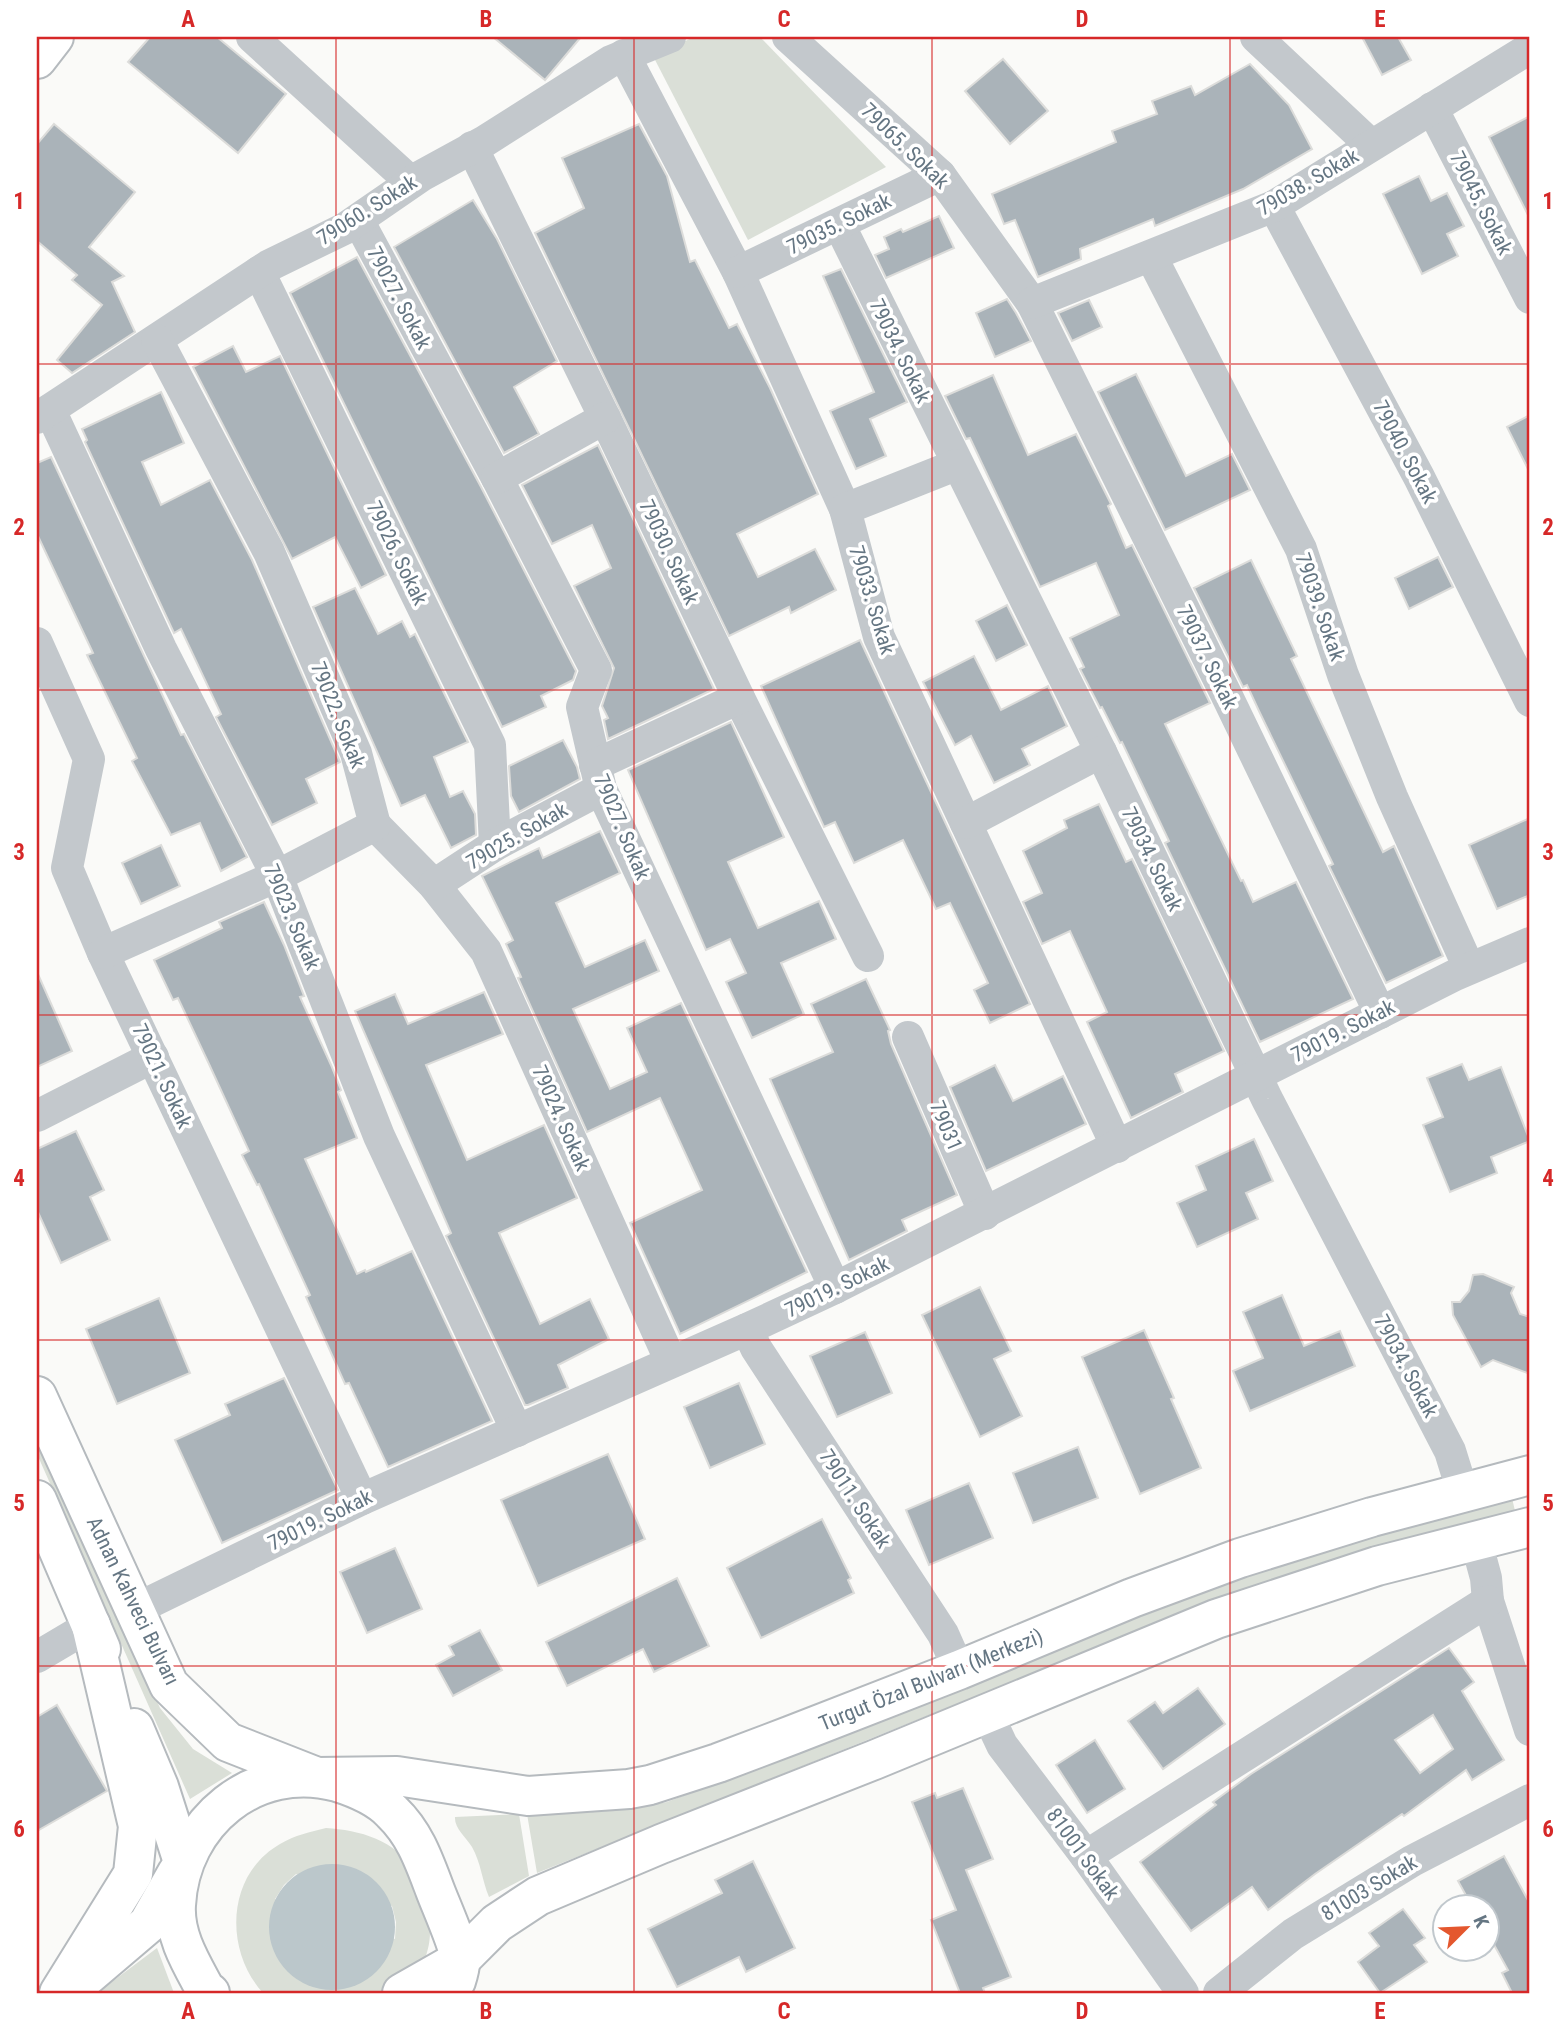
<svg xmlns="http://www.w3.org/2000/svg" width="1567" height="2030" font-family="'Roboto Condensed',sans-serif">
	<rect width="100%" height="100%" fill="#fafaf8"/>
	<g fill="#dadfd7" fill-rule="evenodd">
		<path d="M694,37H760L886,167L748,240L653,56Z"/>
		<path d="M37,1437L160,1708L193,1749L232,1773L190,1799L37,1454Z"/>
		<path d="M1512,1498L1515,1511L1318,1565L1185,1612L537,1873L527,1814C575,1814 620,1812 667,1802L880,1722L1180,1600L1260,1570L1314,1552Z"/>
		<path d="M519,1814L529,1876L489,1897C482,1880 481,1863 472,1847C466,1837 454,1828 455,1817Z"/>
		<path d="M326,1828C359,1830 397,1840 414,1872C418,1880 420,1890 423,1898C432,1923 433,1941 422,1966C418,1976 410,1985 404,1993H263C224,1950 226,1875 280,1844C295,1835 310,1832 326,1828ZM296,1874L392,1906L396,1922L395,1939L275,1899L284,1885Z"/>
		<path d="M157,1948L174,1993H97Z"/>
	</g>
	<circle fill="#bbc7cb" cx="332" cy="1927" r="63"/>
	<g fill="#aab3b9" stroke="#dcdcda" stroke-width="2" fill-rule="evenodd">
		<path d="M150,37H217L286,94L238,153L128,62Z"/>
		<path d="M493,37H581L545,80Z"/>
		<path d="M1362,37H1398L1411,60L1382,75Z"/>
		<path d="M1003,59L1048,111L1010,144L965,91Z"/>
		<path d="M1250,64L1289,105L1312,149L1243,189L1155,226L1153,219L1080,249L1081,259L1038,277L1015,220L1004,224L992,194L1116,142L1112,131L1157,114L1152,101L1191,86L1195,95Z"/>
		<path d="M1530,116V219L1489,137Z"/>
		<path d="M54,124L135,192L89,247L124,276L112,282L135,332L72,373L57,360L102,305L72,280L77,275L37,241V144Z"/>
		<path d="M639,124L667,176L690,262L695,260L729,328L737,324L770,388L818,494L737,534L758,577L815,549L836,590L791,613L789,607L729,636L535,233L584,208L562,158Z"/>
		<path d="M1419,176L1431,201L1447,193L1464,226L1447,234L1458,256L1422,274L1383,194Z"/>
		<path d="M473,200L497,239L557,361L514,387L539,434L504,453L394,247Z"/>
		<path d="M939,216L954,248L886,278L875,255L889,249L884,237L901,229L903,232Z"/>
		<path d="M357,257L481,487L576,671L573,680L541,696L546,707L502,727L290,293Z"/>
		<path d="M841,269L907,402L870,419L886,456L856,469L830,411L874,392L823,276Z"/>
		<path d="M1007,299L1016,313L1031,341L995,357L976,313Z"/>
		<path d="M1089,300L1102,327L1072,341L1058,313Z"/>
		<path d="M233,346L246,372L280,356L386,575L361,588L335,537L292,559L193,367Z"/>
		<path d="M1136,374L1186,476L1232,454L1250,490L1165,530L1098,392Z"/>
		<path d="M993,375L1028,455L1076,434L1111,504L1108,506L1126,548L1132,545L1210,703L1165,724L1241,881L1243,880L1253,902L1296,882L1353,999L1260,1042L1165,843L1169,841L1122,742L1120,743L1102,707L1100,708L1080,669L1084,667L1070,638L1119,615L1096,563L1040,587L970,438L966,439L945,396Z"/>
		<path d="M161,392L184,443L142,462L161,505L210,480L252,560L340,762L306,779L317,803L272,825L216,717L221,714L181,629L174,633L85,442L87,440L82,429Z"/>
		<path d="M1530,415V473L1507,427Z"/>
		<path d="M598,445L714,689L608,739L604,720L608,718L602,706L614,668L574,586L611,568L592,525L552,544L522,485Z"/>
		<path d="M51,457L181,735L184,734L247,857L221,871L200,823L171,835L132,761L137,758L87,655L93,653L37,534V463Z"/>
		<path d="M1438,557L1453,587L1409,609L1395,578Z"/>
		<path d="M1251,560L1297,656L1291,659L1383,852L1394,846L1443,956L1386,983L1329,866L1333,864L1259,711L1247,685L1243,687L1194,588Z"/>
		<path d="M355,588L378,634L402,621L410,637L415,634L468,742L434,757L450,797L463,791L475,814L476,835L451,848L425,795L401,806L313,607Z"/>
		<path d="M1007,605L1027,645L996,661L976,621Z"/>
		<path d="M860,640L1030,1004L990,1023L974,990L988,983L950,903L936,909L903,840L854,863L835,822L824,827L761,686Z"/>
		<path d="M974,656L1001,710L1048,686L1067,726L1022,749L1030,765L994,783L971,736L955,745L923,682Z"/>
		<path d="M731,722L784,837L728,862L758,928L819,901L836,939L781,963L804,1014L752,1038L726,982L746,973L730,939L706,950L628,770Z"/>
		<path d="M563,740L577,767L580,779L519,812L511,796L509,766Z"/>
		<path d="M1099,804L1126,862L1132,859L1224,1051L1175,1074L1183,1092L1131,1118L1087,1022L1107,1012L1070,931L1042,944L1023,902L1042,893L1023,851L1067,828L1064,820Z"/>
		<path d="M1530,818V895L1497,909L1469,845Z"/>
		<path d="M600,831L620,873L556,903L585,967L645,940L659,971L573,1009L610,1089L647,1072L627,1028L681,1003L807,1272L680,1334L630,1223L702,1190L660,1098L587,1132L518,978L521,977L506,944L513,940L482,876L539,848L543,858Z"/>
		<path d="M161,845L180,886L141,904L122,863Z"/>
		<path d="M264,902L284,945L304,996L300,997L331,1065L341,1090L338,1092L357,1138L305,1159L357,1274L365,1270L366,1272L412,1251L492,1421L388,1467L349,1383L345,1384L306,1297L310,1295L259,1184L257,1185L242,1155L249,1151L209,1064L178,998L173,1000L154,960L222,928L219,922Z"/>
		<path d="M37,972L72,1051L37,1067Z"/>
		<path d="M866,979L890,1030L888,1031L891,1044L957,1195L902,1220L907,1231L849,1260L770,1079L833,1052L811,1004Z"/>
		<path d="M484,992L503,1034L426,1065L467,1160L544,1125L577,1198L499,1233L540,1324L590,1299L609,1339L558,1365L568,1388L528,1405H525L446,1236L451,1233L355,1011L395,994L408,1024Z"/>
		<path d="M1462,1064L1469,1080L1501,1067L1530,1141L1491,1157L1497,1173L1450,1192L1423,1125L1443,1117L1427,1078Z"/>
		<path d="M995,1065L1013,1101L1063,1076L1086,1124L986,1171L950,1087Z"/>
		<path d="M76,1131L104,1190L90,1197L110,1240L61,1263L37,1210V1149Z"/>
		<path d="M1254,1139L1273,1181L1246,1193L1258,1219L1197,1247L1177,1203L1206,1190L1196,1166Z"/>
		<path d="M1483,1274L1514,1287L1511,1293L1520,1314L1530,1317V1374L1493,1360L1481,1367L1453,1315L1452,1302H1460L1469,1291L1473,1275Z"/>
		<path d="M980,1287L1011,1351L994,1359L1022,1416L980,1437L922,1315Z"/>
		<path d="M1282,1295L1304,1346L1340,1331L1355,1366L1250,1411L1233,1371L1263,1358L1243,1312Z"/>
		<path d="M159,1298L190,1373L117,1404L86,1329Z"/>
		<path d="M1144,1330L1174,1398L1171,1399L1201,1468L1140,1494L1082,1357Z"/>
		<path d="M865,1332L892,1393L837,1417L810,1356Z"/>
		<path d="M284,1378L338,1490L222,1543L175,1440L230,1415L225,1404Z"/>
		<path d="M739,1383L765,1444L710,1468L684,1407Z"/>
		<path d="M1078,1447L1098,1498L1033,1523L1013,1473Z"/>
		<path d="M608,1454L645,1539L538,1586L501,1500Z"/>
		<path d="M969,1483L993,1538L929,1565L906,1510Z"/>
		<path d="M822,1519L851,1578L848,1580L854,1593L761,1638L727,1568Z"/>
		<path d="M395,1548L422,1609L367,1633L340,1572Z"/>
		<path d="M677,1578L709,1646L654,1672L643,1649L567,1686L546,1642Z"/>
		<path d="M480,1630L502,1670L453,1696L436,1665L454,1655L449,1646Z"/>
		<path d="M1449,1648L1474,1682L1462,1691L1504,1760L1472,1780L1466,1770L1404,1816L1402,1814L1315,1874L1268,1910L1252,1887L1191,1931L1140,1862L1216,1805L1213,1802L1251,1774ZM1433,1715L1453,1749L1420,1773L1395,1740Z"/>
		<path d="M1198,1688L1225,1724L1163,1769L1128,1721L1155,1702L1163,1713Z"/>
		<path d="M57,1705L107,1791L37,1831V1717Z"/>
		<path d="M1095,1740L1125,1789L1087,1813L1056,1765Z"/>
		<path d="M963,1788L993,1859L966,1870L1011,1977L983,1988L985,1993H960L931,1920L956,1910L912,1802L935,1793L937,1798Z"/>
		<path d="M1504,1856L1530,1904V1993H1512L1502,1973L1508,1970L1487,1932V1908H1473L1458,1881Z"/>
		<path d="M753,1861L795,1948L746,1972L739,1957L677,1987L648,1929L722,1893L715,1880Z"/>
		<path d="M1403,1909L1425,1938L1414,1945L1427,1962L1380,1993L1358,1962L1379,1946L1369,1933Z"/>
	</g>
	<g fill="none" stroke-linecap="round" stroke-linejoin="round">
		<defs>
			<g id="major">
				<path d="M37,59L54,37"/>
				<path d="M37,1396L169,1685L228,1742L317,1777L397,1776L528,1796L629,1789L650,1785L718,1763L792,1735L959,1670L1132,1598L1240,1558L1372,1517L1530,1475"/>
				<path d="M37,1500L101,1649"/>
				<path d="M134,1728L159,1787L183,1862"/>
				<path d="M81,1981L148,1924L177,1873"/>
				<path d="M59,1993L133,1874L138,1826L91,1625"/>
				<path d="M210,1993L205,1989C191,1963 174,1936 176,1905C180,1822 255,1760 337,1782C356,1788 378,1797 392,1812C415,1834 424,1861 435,1890C441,1906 459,1946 460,1960C461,1966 458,1975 456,1981"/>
				<path d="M402,1993L460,1960L497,1923L538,1896L661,1844L874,1760L1216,1619L1377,1566L1530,1527"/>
			</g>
		</defs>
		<use href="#major" stroke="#b5babe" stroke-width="42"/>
		<g stroke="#c3c8cc" stroke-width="32">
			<path d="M252,37L411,182"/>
			<path d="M788,37L940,175L1032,303L1226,694L1380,1013"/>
			<path d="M1256,37L1371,145"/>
			<path d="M624,55L738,272L845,509L879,637L1117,1147"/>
			<path d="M1432,108L1530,298"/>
			<path d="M472,147L605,418L739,698L868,956"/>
			<path d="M1274,206L1419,477L1530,701"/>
			<path d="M358,220L497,478L596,670L582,707L601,789L835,1288"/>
			<path d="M839,224L1101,752L1267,1099L1450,1451L1463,1493"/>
			<path d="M1151,256L1301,549L1343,675L1392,797L1469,968"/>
			<path d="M259,272L490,745L495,845"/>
			<path d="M738,272L940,175"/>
			<path d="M1032,303L1274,206L1530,48"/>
			<path d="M50,410L161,649L277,876L379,1136L517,1431"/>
			<path d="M37,418L268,266L344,229L421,176L485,141L611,61L670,37"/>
			<path d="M497,478L605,418"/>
			<path d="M845,509L956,465"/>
			<path d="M37,643L89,759L67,868L103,953L362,1499"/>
			<path d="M595,765L739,698"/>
			<path d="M966,823L1101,752"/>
			<path d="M375,825L434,885L486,951L671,1362"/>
			<path d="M434,885L495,845L601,789"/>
			<path d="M103,953L277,876L375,825L356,753L269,552L157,340"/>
			<path d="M908,1037L985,1214"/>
			<path d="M37,1116L153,1057"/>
			<path d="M747,1329L756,1348L943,1634L959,1670"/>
			<path d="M1476,1541L1486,1578L1488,1601L1530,1730"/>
			<path d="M134,1610L362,1499L747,1329L835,1288L1455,975L1530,943"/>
			<path d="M37,1657L91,1625"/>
			<path d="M987,1713L1002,1745L1086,1856L1183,1993"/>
			<path d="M1086,1856L1488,1601"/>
			<path d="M1219,1993L1293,1934L1412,1861L1530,1800"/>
		</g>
		<use href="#major" stroke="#fff" stroke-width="38"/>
	</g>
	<path fill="none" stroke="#d62828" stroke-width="2" stroke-opacity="0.55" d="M336,37V1993M634,37V1993M932,37V1993M1230,37V1993M37,364H1530M37,690H1530M37,1015H1530M37,1340H1530M37,1666H1530"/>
	<g text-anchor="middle" stroke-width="7" stroke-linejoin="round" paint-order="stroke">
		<g font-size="21" fill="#657683" stroke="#fff">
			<text transform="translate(905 146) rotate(44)" y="7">79065. Sokak</text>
			<text transform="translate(1308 182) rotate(-30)" y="7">79038. Sokak</text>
			<text transform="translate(1481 203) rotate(63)" y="7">79045. Sokak</text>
			<text transform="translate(367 210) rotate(-32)" y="7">79060. Sokak</text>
			<text transform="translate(839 224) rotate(-26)" y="7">79035. Sokak</text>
			<text transform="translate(399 298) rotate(62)" y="7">79027. Sokak</text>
			<text transform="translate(900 351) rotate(64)" y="7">79034. Sokak</text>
			<text transform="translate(1405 452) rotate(62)" y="7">79040. Sokak</text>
			<text transform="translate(669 552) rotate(65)" y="7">79030. Sokak</text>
			<text transform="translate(397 553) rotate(64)" y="7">79026. Sokak</text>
			<text transform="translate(872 600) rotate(73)" y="7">79033. Sokak</text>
			<text transform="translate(1320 607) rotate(71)" y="7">79039. Sokak</text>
			<text transform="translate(1207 657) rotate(64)" y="7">79037. Sokak</text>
			<text transform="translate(338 715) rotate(68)" y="7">79022. Sokak</text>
			<text transform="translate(622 827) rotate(67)" y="7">79027. Sokak</text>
			<text transform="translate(517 836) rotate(-30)" y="7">79025. Sokak</text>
			<text transform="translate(1152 859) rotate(64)" y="7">79034. Sokak</text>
			<text transform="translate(292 917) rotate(67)" y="7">79023. Sokak</text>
			<text transform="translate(1343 1031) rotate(-27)" y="7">79019. Sokak</text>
			<text transform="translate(162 1076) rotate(65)" y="7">79021. Sokak</text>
			<text transform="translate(561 1118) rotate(66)" y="7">79024. Sokak</text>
			<text transform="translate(946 1126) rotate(67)" y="7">79031</text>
			<text transform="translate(837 1287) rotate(-26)" y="7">79019. Sokak</text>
			<text transform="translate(1406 1366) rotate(62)" y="7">79034. Sokak</text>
			<text transform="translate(855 1499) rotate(57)" y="7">79011. Sokak</text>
			<text transform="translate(320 1520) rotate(-26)" y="7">79019. Sokak</text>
			<text transform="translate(133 1601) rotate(64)" y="7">Adnan Kahveci Bulvarı</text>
			<text transform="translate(931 1680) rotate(-22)" y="7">Turgut Özal Bulvarı (Merkezi)</text>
			<text transform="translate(1083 1854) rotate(54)" y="7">81001 Sokak</text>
			<text transform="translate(1369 1888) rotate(-31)" y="7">81003 Sokak</text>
		</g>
	</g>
	<rect width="1567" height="2030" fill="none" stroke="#ffffff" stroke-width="77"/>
	<g transform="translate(1466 1928) rotate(66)"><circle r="33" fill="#ffffff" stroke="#c1c8cd" stroke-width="2"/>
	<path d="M0-5L12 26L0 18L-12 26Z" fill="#e4572e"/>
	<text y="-10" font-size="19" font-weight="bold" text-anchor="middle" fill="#657683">K</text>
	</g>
	<rect x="38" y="38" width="1490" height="1954" fill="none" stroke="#d62828" stroke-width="2.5"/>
	<g font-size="23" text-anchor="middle" font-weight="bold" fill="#d62828">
		<text x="188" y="27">A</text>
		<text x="486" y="27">B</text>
		<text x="784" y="27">C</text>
		<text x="1082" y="27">D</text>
		<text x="1380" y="27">E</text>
		<text x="19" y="209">1</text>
		<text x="1548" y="209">1</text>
		<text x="19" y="535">2</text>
		<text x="1548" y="535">2</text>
		<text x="19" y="860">3</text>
		<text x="1548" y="860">3</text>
		<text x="19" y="1186">4</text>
		<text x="1548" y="1186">4</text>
		<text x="19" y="1511">5</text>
		<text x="1548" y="1511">5</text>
		<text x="19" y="1837">6</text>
		<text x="1548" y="1837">6</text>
		<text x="188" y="2019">A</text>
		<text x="486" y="2019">B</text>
		<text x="784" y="2019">C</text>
		<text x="1082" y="2019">D</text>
		<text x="1380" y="2019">E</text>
	</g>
</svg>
